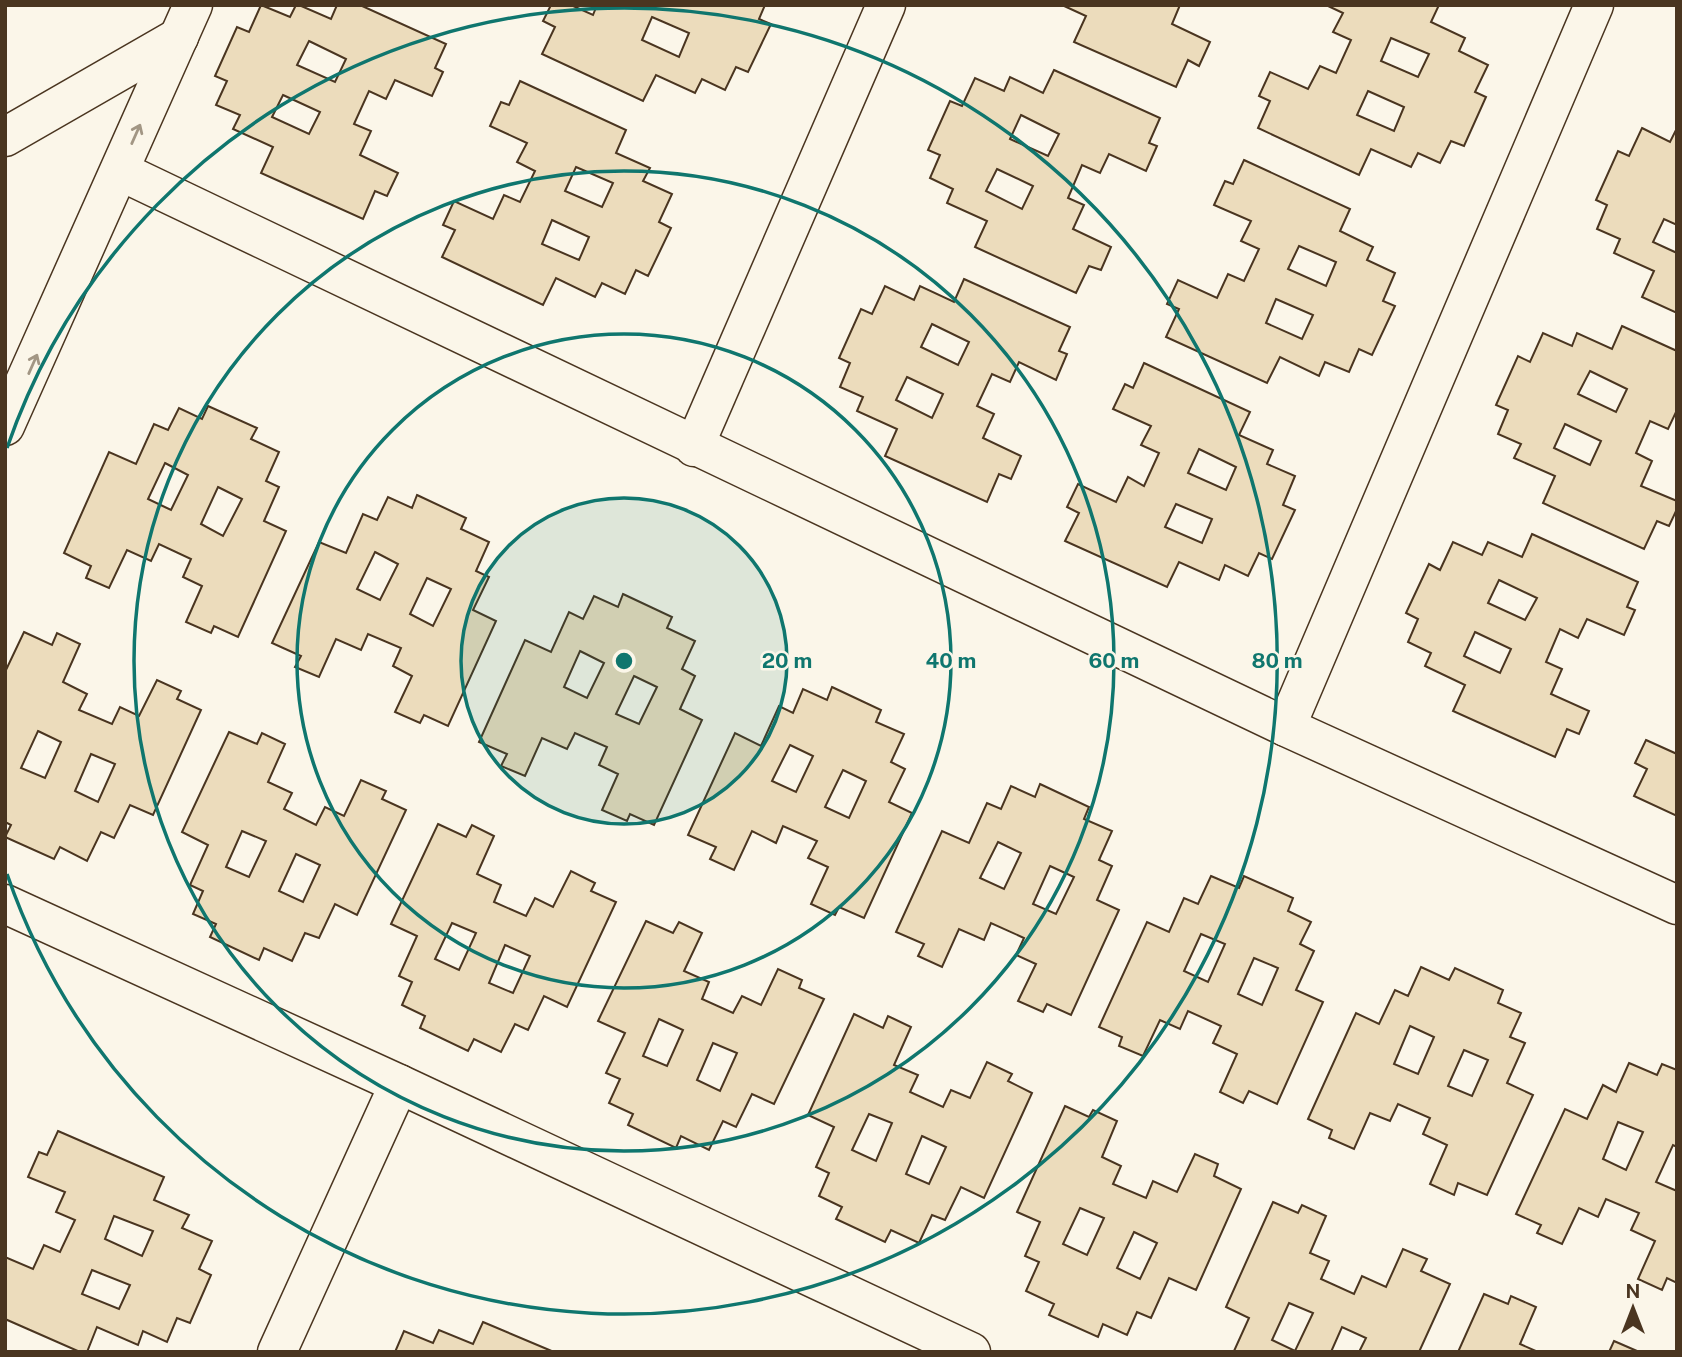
<svg xmlns="http://www.w3.org/2000/svg" width="1682" height="1357" font-family="'Public Sans',sans-serif">
	<rect width="100%" height="100%" fill="#fbf6e9"/>
	<g fill="#ecdcbc" stroke="#4a3520" stroke-width="2" fill-rule="evenodd">
		<path d="M261,5L290,17L296,5H299L331,19L337,5H360L446,44L435,68L443,72L432,96L395,80L386,99L369,91L354,124L371,131L360,155L398,173L387,196L375,191L363,219L261,173L273,147L233,129L240,115L216,105L227,81L215,76L237,27L249,32ZM309,41L346,59L335,82L297,65ZM283,95L320,112L309,134L272,117Z"/>
		<path d="M551,5H571L593,15L597,5H765L759,19L771,24L748,72L736,67L725,90L702,79L695,93L656,75L643,101L542,54L555,27L543,21ZM652,17L689,33L679,57L642,40Z"/>
		<path d="M1062,5H1180L1172,24L1210,42L1199,66L1188,60L1176,87L1074,42L1086,16Z"/>
		<path d="M1326,5H1439L1431,22L1465,38L1459,51L1488,65L1475,92L1486,97L1464,146L1451,141L1440,163L1418,153L1411,167L1371,149L1359,175L1258,128L1270,101L1259,96L1270,72L1308,89L1320,66L1336,73L1351,40L1333,32L1343,13ZM1391,38L1429,54L1418,77L1381,61ZM1368,91L1404,107L1394,131L1357,115Z"/>
		<path d="M1054,70L1160,118L1149,143L1157,146L1146,171L1109,154L1100,173L1082,165L1068,198L1084,205L1073,229L1111,247L1101,270L1089,266L1076,293L975,247L987,221L947,203L953,189L930,178L940,155L928,150L950,101L962,106L975,78L1004,91L1010,77L1043,93ZM1021,115L1059,134L1048,156L1010,139ZM997,169L1033,186L1022,209L986,191Z"/>
		<path d="M520,81L626,130L616,153L650,168L643,181L672,194L659,222L671,228L648,276L636,270L625,294L602,283L595,297L556,278L543,305L442,257L455,230L443,225L454,201L493,219L504,195L520,202L535,171L517,162L527,143L490,126L501,102L509,105ZM576,167L613,183L602,207L565,191ZM552,220L589,237L579,260L542,244Z"/>
		<path d="M1642,128L1670,142L1677,128V225L1664,219L1653,242L1677,253V313L1642,297L1654,271L1614,253L1620,239L1597,229L1607,205L1596,200L1618,151L1629,156Z"/>
		<path d="M1244,160L1350,209L1340,231L1373,247L1367,260L1395,273L1383,301L1395,306L1372,355L1359,349L1349,372L1325,362L1319,376L1280,357L1267,383L1166,337L1179,309L1167,304L1178,280L1217,298L1228,274L1244,281L1259,249L1241,241L1251,221L1214,205L1225,181L1233,184ZM1299,246L1336,262L1326,286L1288,269ZM1276,299L1313,315L1302,339L1266,323Z"/>
		<path d="M964,279L1070,327L1059,351L1067,354L1056,380L1019,362L1010,382L992,374L977,406L994,414L983,438L1021,456L1011,479L999,474L987,502L885,456L897,429L857,411L863,397L840,387L850,363L839,358L861,309L872,314L885,286L914,300L920,286L954,302ZM932,324L969,342L958,365L921,347ZM907,377L943,394L932,418L896,400Z"/>
		<path d="M1622,326L1677,351V410L1668,429L1650,421L1636,453L1652,461L1641,486L1677,501V509L1669,526L1657,521L1644,549L1543,503L1555,476L1514,458L1521,444L1498,434L1508,410L1496,405L1518,356L1530,362L1543,333L1572,346L1577,333L1612,349ZM1590,371L1627,389L1616,412L1578,394ZM1565,424L1601,441L1590,465L1554,448Z"/>
		<path d="M1144,363L1250,412L1239,435L1273,450L1267,464L1295,476L1283,505L1295,510L1272,559L1259,553L1248,576L1225,565L1219,580L1179,562L1167,587L1065,541L1079,513L1067,507L1078,484L1116,502L1128,477L1144,486L1159,453L1141,445L1151,426L1113,409L1125,384L1133,388ZM1199,449L1236,467L1226,490L1188,473ZM1176,504L1212,519L1202,543L1165,527Z"/>
		<path d="M208,406L257,428L251,439L279,452L266,481L279,487L264,521L286,531L238,637L214,626L211,633L186,622L202,586L183,577L191,559L159,544L151,561L127,550L109,588L86,578L91,566L64,553L109,452L136,464L154,424L168,430L179,408L202,419ZM165,463L188,475L171,510L148,499ZM218,487L242,499L223,536L201,524Z"/>
		<path d="M417,495L466,518L461,529L489,542L476,571L489,577L473,610L496,621L448,726L424,715L420,723L395,712L412,676L393,666L401,648L368,634L361,650L336,639L319,677L295,667L301,656L272,643L319,542L346,553L363,514L377,520L388,497L412,508ZM375,552L398,564L380,600L357,589ZM427,578L451,589L433,626L410,614Z"/>
		<path d="M1532,534L1638,582L1627,607L1635,610L1624,635L1587,619L1578,638L1560,629L1546,662L1562,669L1551,694L1589,711L1579,734L1567,729L1555,757L1453,711L1465,685L1425,666L1431,653L1408,642L1418,619L1406,613L1429,564L1440,570L1453,542L1482,555L1488,542L1522,557ZM1499,580L1537,598L1525,620L1488,603ZM1475,632L1511,649L1500,673L1464,656Z"/>
		<path d="M623,594L672,617L667,628L695,641L682,669L695,676L680,709L702,720L654,825L630,814L627,821L602,810L618,774L599,765L607,747L575,733L567,749L542,738L525,776L501,766L507,754L479,742L525,640L551,652L569,612L583,619L594,596L618,607ZM580,651L604,663L587,698L564,687ZM634,676L657,687L639,724L616,714Z"/>
		<path d="M24,632L52,645L57,633L80,644L63,682L87,694L79,710L112,724L120,707L139,716L157,680L181,691L177,699L201,710L153,815L130,805L114,838L101,832L87,861L60,847L54,859L5,837L11,825L5,822V672ZM38,731L61,742L45,778L21,768ZM91,754L115,764L98,802L75,791Z"/>
		<path d="M832,687L881,710L876,722L904,734L891,762L905,769L889,802L912,813L864,918L839,907L835,915L811,904L828,867L808,858L817,841L783,826L776,843L752,831L734,870L710,859L716,847L688,835L735,733L761,746L779,706L793,713L803,689L827,700ZM790,745L813,756L796,792L772,781ZM843,770L866,781L849,818L825,807Z"/>
		<path d="M229,732L257,744L262,733L285,744L268,782L292,793L284,809L316,825L325,807L344,816L361,780L386,791L382,799L406,810L357,915L335,904L319,938L305,933L292,961L264,948L259,960L210,937L216,924L193,914L203,891L190,885L208,845L182,832ZM242,831L266,841L249,877L226,867ZM296,854L320,865L303,902L279,891Z"/>
		<path d="M1646,740L1677,754V816L1634,796L1647,769L1635,763Z"/>
		<path d="M1040,784L1089,807L1084,819L1112,831L1099,860L1112,866L1097,900L1119,910L1071,1015L1047,1004L1043,1012L1018,1001L1036,964L1016,955L1024,938L991,923L984,940L959,929L942,967L918,956L924,944L896,932L942,831L969,843L987,803L1001,809L1011,786L1035,797ZM998,842L1021,853L1004,889L980,878ZM1050,866L1074,877L1056,914L1033,904Z"/>
		<path d="M438,824L466,837L472,825L494,836L477,874L501,885L494,902L526,916L535,898L553,907L571,871L595,883L591,891L616,902L567,1007L544,996L528,1030L515,1024L501,1052L474,1039L468,1051L420,1028L425,1016L402,1005L412,982L399,976L417,936L391,924ZM452,923L476,933L459,970L435,959ZM505,945L530,956L513,993L489,983Z"/>
		<path d="M1211,876L1239,888L1244,876L1293,898L1288,911L1311,922L1300,944L1314,951L1296,990L1323,1002L1277,1104L1249,1091L1243,1103L1220,1092L1237,1054L1213,1043L1221,1026L1188,1011L1180,1029L1160,1020L1143,1056L1119,1046L1122,1037L1099,1027L1147,922L1169,932L1184,898L1198,904ZM1201,934L1225,944L1208,982L1184,971ZM1254,958L1278,968L1262,1005L1238,994Z"/>
		<path d="M646,921L673,933L679,922L702,933L684,971L709,982L702,999L733,1013L742,996L761,1005L778,969L802,980L799,988L824,999L774,1104L752,1094L736,1127L723,1121L709,1150L681,1136L676,1148L628,1125L633,1114L609,1103L620,1079L606,1073L625,1033L598,1021ZM659,1019L683,1030L667,1066L643,1056ZM713,1043L737,1053L720,1091L697,1080Z"/>
		<path d="M1421,967L1449,980L1455,968L1503,990L1498,1003L1521,1013L1510,1037L1525,1043L1507,1083L1533,1095L1487,1195L1458,1183L1454,1195L1430,1184L1447,1145L1423,1134L1430,1118L1398,1104L1390,1121L1370,1113L1354,1149L1329,1138L1332,1130L1308,1119L1356,1013L1379,1024L1395,990L1408,996ZM1410,1026L1434,1037L1418,1074L1394,1064ZM1464,1050L1488,1060L1472,1096L1448,1086Z"/>
		<path d="M854,1014L883,1028L888,1016L911,1027L894,1065L918,1075L910,1092L943,1107L951,1090L970,1098L987,1062L1012,1074L1008,1081L1032,1093L984,1198L961,1187L945,1220L932,1215L919,1243L891,1230L885,1242L836,1219L842,1207L819,1196L829,1173L816,1167L834,1127L808,1115ZM869,1114L892,1123L876,1161L852,1150ZM922,1136L946,1147L929,1184L906,1174Z"/>
		<path d="M1629,1063L1657,1075L1662,1064L1677,1070V1147L1673,1145L1656,1182L1677,1191V1283L1667,1278L1662,1290L1638,1279L1655,1241L1631,1230L1639,1213L1606,1199L1598,1217L1579,1208L1562,1244L1537,1233L1541,1225L1516,1214L1565,1109L1587,1119L1603,1085L1616,1092ZM1618,1122L1643,1132L1626,1170L1603,1159Z"/>
		<path d="M1065,1106L1089,1117L1093,1110L1117,1121L1102,1157L1121,1166L1113,1184L1146,1198L1153,1181L1177,1192L1195,1154L1218,1164L1214,1176L1241,1189L1196,1290L1169,1278L1151,1318L1137,1312L1127,1335L1103,1324L1098,1337L1049,1315L1054,1304L1026,1291L1039,1262L1025,1256L1040,1222L1017,1212ZM1080,1208L1104,1218L1087,1255L1063,1244ZM1134,1232L1157,1243L1140,1279L1117,1268Z"/>
		<path d="M58,1131L164,1177L154,1200L189,1215L182,1228L212,1241L199,1269L211,1275L190,1323L177,1318L167,1342L143,1331L138,1345L97,1327L87,1352H80L5,1319V1257L33,1269L44,1245L60,1252L75,1220L56,1212L65,1192L28,1177L39,1152L47,1155ZM114,1216L153,1231L142,1256L105,1239ZM92,1270L130,1285L119,1309L82,1294Z"/>
		<path d="M1273,1202L1298,1213L1302,1205L1326,1216L1310,1253L1329,1261L1321,1279L1354,1294L1362,1276L1386,1287L1403,1249L1427,1259L1421,1271L1450,1284L1419,1352H1359L1366,1338L1342,1327L1331,1352L1234,1351L1249,1318L1226,1307ZM1289,1303L1313,1313L1295,1351L1272,1340Z"/>
		<path d="M1484,1294L1508,1304L1511,1296L1536,1307L1520,1344L1538,1352H1458Z"/>
		<path d="M483,1322L554,1352H395L404,1331L433,1343L439,1330L473,1344Z"/>
		<path d="M1614,1341L1637,1351L1609,1352Z"/>
	</g>
	<g fill="none" stroke-linecap="round" stroke-linejoin="round">
		<defs>
			<g id="minor">
				<path d="M120,171L1286,727L1677,905"/>
				<path d="M5,426L193,5"/>
				<path d="M694,447L886,5"/>
				<path d="M1286,727L1594,5"/>
				<path d="M5,904L399,1084L971,1352"/>
				<path d="M277,1352L399,1084"/>
			</g>
			<path id="major" d="M5,137L179,37"/>
		</defs>
		<use href="#minor" stroke="#4a3520" stroke-width="41"/>
		<use href="#major" stroke="#4a3520" stroke-width="41"/>
		<use href="#minor" stroke="#fbf6e9" stroke-width="38"/>
		<use href="#major" stroke="#fbf6e9" stroke-width="38"/>
	</g>
	<defs><path id="oneway-shaft" d="M-6 0H5M1.5-3L5.5 0L1.5 3" fill="none" stroke-width="1.6" stroke-linecap="round" stroke-linejoin="round" transform="scale(1.75)"/></defs>
	<g stroke="#a29684">
		<use href="#oneway-shaft" transform="translate(136 134) rotate(-66)"/>
		<use href="#oneway-shaft" transform="translate(33 364) rotate(-66)"/>
	</g>
	<circle cx="624" cy="661" r="163" fill="#0f766e" fill-opacity=".12"/>
	<g fill="none" stroke="#0f766e" stroke-width="3.5">
		<circle cx="624" cy="661" r="163"/>
		<circle cx="624" cy="661" r="327"/>
		<circle cx="624" cy="661" r="490"/>
		<path d="M7 448A653 653 0 1 1 7 874"/>
	</g>
	<circle cx="624" cy="661" r="10" fill="#0f766e" stroke="#fbf6e9" stroke-width="3.5"/>
	<g font-size="21" text-anchor="middle" font-weight="bold" fill="#0f766e" stroke="#fbf6e9" stroke-width="5" stroke-linejoin="round" paint-order="stroke">
		<text x="787" y="668">20 m</text>
		<text x="951" y="668">40 m</text>
		<text x="1114" y="668">60 m</text>
		<text x="1277" y="668">80 m</text>
	</g>
	<rect width="1682" height="1357" fill="none" stroke="#4a3520" stroke-width="14"/>
	<g transform="translate(1633 1308)" stroke="#fbf6e9" stroke-width="5" paint-order="stroke">
	<path d="M0-5L12 26L0 18L-12 26Z" fill="#4a3520"/>
	<text y="-10" font-size="19" font-weight="bold" text-anchor="middle" fill="#4a3520">N</text>
	</g>
</svg>
